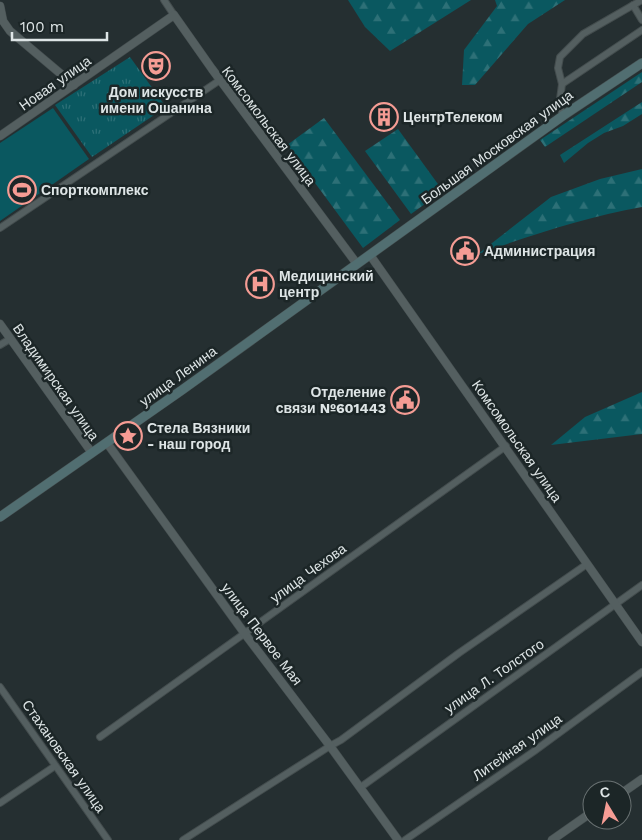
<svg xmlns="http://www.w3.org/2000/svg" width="642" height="840" font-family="'Work Sans',sans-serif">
	<defs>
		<pattern id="forest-firs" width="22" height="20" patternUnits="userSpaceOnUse" patternTransform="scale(1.25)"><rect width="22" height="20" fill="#0a5860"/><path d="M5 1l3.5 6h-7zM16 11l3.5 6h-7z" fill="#2d7077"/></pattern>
		<pattern id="park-tufts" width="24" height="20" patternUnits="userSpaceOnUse" patternTransform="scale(1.25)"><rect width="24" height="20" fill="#0a5860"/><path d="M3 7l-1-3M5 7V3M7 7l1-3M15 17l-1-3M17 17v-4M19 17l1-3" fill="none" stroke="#2d7077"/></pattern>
	</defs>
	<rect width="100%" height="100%" fill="#252f31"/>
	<g fill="url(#forest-firs)">
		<path d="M348,0H471L390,51L365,27Z"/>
		<path d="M495,0H565L528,24L475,85H462L464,50L497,6Z"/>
		<path d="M642,72V82L545,147L540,140Z"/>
		<path d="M642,102V114L623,126L604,133L588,143L564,163L560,155Z"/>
		<path d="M324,118L400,220L363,248L287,145Z"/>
		<path d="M398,129L443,191L411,214L365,151Z"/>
		<path d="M642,169V207C586,217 532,235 478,254L551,197L600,179Z"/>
		<path d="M642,392V434L551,445L585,417Z"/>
	</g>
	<path fill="url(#park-tufts)" d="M130,57L166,107L92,157L55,105Z"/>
	<path fill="#0a5860" d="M53,108L89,159L0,221V143Z"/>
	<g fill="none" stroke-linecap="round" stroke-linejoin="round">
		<defs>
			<g id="minor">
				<path d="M164,0L174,15"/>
				<path d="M633,5L642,20"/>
				<path d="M562,84L558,68L560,57L583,34L642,0"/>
				<path d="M564,115L559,107L562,84L642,30"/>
				<path d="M0,228L220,80"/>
				<path d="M0,345L10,339"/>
				<path d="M0,687L108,840"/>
				<path d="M100,737L506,446"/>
				<path d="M361,787L642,585"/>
				<path d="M0,803L55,766"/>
				<path d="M183,840L330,746L341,740L459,653L587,564"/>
				<path d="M405,840L533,752L642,672"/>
			</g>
			<g id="tertiary">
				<path d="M0,6L3,21L10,31L74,85"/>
				<path d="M0,136L174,15L212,69L357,264"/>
				<path d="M370,255L642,642"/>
				<path d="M0,324L92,453"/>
				<path d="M107,443L245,634L330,746L398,840"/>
				<path d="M622,793L642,779"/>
				<path d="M552,840L592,812"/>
			</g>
			<path id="secondary" d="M0,517L182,390L564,115L642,63"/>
		</defs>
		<use href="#minor" stroke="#444d4e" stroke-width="8"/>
		<use href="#tertiary" stroke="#444d4e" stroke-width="9"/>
		<use href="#secondary" stroke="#444d4e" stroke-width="10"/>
		<use href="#minor" stroke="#545f60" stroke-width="6"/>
		<use href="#tertiary" stroke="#545f60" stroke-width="8"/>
		<use href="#secondary" stroke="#516e71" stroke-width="9"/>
	</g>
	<defs>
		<symbol id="theatre-ring" viewBox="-11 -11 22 22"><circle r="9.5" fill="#1c2627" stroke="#f59c94" stroke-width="1.5"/><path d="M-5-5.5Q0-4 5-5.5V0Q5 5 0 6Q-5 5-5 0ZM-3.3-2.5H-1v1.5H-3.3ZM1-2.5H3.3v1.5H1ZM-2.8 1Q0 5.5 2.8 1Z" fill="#f59c94"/></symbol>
		<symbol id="building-ring" viewBox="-11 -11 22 22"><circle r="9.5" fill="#1c2627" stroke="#f59c94" stroke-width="1.5"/><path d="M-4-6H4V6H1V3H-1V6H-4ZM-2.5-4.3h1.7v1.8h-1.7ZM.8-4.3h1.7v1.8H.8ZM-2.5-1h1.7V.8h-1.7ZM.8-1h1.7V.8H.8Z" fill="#f59c94"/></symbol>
		<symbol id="stadium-ring" viewBox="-11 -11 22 22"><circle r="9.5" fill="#1c2627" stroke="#f59c94" stroke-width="1.5"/><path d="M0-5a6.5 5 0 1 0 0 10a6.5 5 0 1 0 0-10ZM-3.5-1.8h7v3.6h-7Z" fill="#f59c94"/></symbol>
		<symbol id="civic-ring" viewBox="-11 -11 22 22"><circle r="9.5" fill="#1c2627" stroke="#f59c94" stroke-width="1.5"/><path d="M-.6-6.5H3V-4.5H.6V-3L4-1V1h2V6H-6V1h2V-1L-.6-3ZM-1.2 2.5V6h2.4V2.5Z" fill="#f59c94"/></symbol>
		<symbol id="hospital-ring" viewBox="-11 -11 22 22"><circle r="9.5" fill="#1c2627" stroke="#f59c94" stroke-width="1.5"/><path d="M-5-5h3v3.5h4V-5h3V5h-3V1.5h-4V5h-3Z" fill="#f59c94"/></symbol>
		<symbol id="sight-ring" viewBox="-11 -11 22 22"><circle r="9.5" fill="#1c2627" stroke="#f59c94" stroke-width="1.5"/><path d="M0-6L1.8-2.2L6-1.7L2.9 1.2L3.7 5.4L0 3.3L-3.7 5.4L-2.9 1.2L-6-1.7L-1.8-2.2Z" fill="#f59c94"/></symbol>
	</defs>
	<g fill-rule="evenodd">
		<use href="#theatre-ring" x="140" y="50" width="32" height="32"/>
		<use href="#building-ring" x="368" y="101" width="32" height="32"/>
		<use href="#stadium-ring" x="6" y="174" width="32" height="32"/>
		<use href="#civic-ring" x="449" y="235" width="32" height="32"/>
		<use href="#hospital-ring" x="244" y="268" width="32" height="32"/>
		<use href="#civic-ring" x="389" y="384" width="32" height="32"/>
		<use href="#sight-ring" x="112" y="420" width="32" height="32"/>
	</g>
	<g text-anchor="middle" stroke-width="5" stroke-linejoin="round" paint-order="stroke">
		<g font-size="14" fill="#dee5e6" stroke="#1c2627">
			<text transform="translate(55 83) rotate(-35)" y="5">Новая улица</text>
			<text transform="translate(269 126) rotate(53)" y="5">Комсомольская улица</text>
			<text transform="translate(497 147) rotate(-36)" y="5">Большая Московская улица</text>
			<text transform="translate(178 376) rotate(-36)" y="5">улица Ленина</text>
			<text transform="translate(56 382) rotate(55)" y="5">Владимирская улица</text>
			<text transform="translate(517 441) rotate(55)" y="5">Комсомольская улица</text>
			<text transform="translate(308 573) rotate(-36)" y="5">улица Чехова</text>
			<text transform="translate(262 634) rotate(53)" y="5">улица Первое Мая</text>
			<text transform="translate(494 676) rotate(-35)" y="5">улица Л. Толстого</text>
			<text transform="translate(517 747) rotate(-35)" y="5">Литейная улица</text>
			<text transform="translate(64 756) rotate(55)" y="5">Стахановская улица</text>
		</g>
		<g font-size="14" font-weight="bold" fill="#dee5e6" stroke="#1c2627" text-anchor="start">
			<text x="156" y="97" text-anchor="middle">Дом искусств<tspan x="156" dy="16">имени Ошанина</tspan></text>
			<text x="403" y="122">ЦентрТелеком</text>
			<text x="41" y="195">Спорткомплекс</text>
			<text x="484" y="256">Администрация</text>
			<text x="279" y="281">Медицинский<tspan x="279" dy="16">центр</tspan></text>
			<text x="386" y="397" text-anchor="end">Отделение<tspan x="386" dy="16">связи №601443</tspan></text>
			<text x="147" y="433">Стела Вязники<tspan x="147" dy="16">- наш город</tspan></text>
		</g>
	</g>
	<g transform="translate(607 805) rotate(350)"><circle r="24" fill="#1c2627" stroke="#6a7273"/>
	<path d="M0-4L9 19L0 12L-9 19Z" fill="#f59c94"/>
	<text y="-8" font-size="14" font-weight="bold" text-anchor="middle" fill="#dee5e6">С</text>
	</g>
	<path d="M12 32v8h95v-8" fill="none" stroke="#dee5e6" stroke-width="2.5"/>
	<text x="20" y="32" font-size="15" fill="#dee5e6" stroke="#1c2627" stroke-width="4" paint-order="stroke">100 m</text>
</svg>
